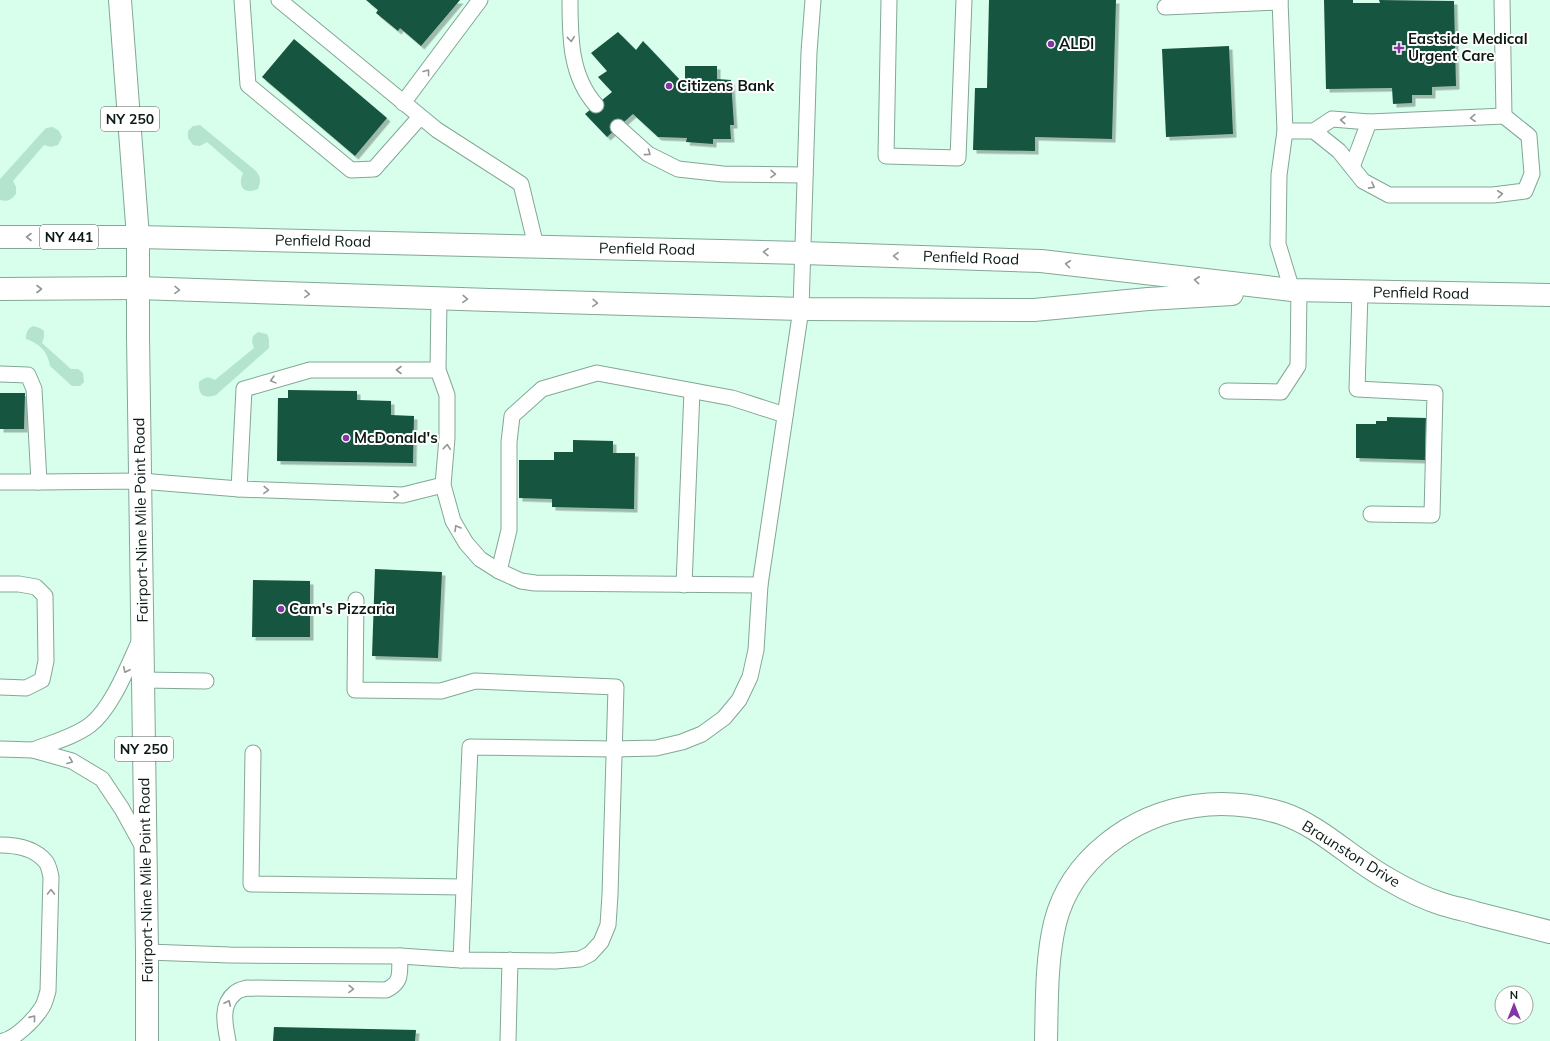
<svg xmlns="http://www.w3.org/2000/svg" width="1550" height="1041" font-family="Mulish,sans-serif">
	<defs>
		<filter id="shadow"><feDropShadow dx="3.5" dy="3.5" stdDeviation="0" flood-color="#0004"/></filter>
	</defs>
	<rect width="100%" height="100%" fill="#d8feec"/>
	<g fill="#b5e4ce">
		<path d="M200,125L256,171C261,177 261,181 258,189C244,195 237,187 243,173L207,142L200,146L193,145L188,138V131L193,126Z"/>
		<path d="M53,127L59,131L62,137L58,145L51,147L44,145L13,181L16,187V194C11,200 8,202 0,200V179L46,128Z"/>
		<path d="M33,326L40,328L44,331V337L42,343L71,369H78L83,373L84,382L80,386H72L50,366C48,352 39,343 26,339C26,333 27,329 33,326Z"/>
		<path d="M258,332L267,334L269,339V348L216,395C204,399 198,396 199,382C205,377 208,376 215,380L254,348L252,342L253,336Z"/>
	</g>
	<g fill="#19543f" filter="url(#shadow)">
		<path d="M366,0H460L421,46L400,28L398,31L376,13L378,10Z"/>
		<path d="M989,0H1116L1112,139L1035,137V151L973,150L975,88H987Z"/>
		<path d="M1324,0H1353V3H1380L1379,0L1454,1L1456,86L1432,87V95H1412V103L1393,104L1392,88L1326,89Z"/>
		<path d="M618,32L636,50L643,41L679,79H685V66H717V79L731,80L734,125H730L731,139H713V144L686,142L687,138L658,137L633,114L607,137L585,114L612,92L598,77L607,71L591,53Z"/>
		<path d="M294,39L387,118L355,156L262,77Z"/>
		<path d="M1229,46L1233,134L1166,137L1162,49Z"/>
		<path d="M288,390L357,391V400L391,401V415L414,416L413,463L277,461L278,398H288Z"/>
		<path d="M0,393H25L24,429H0Z"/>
		<path d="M1387,417L1426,418L1425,460L1356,458V424H1376V421H1387Z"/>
		<path d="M573,440L613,441V453H635L634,509L552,507V499L519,498V460H554V452H573Z"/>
		<path d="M375,569L442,572L438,658L372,656Z"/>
		<path d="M253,580L310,581V637H252Z"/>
		<path d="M274,1027L416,1030L415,1041H273Z"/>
	</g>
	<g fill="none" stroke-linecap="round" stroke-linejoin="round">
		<defs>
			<g id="service">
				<path d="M242,0L248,85L351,170L374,169L420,117"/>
				<path d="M279,0L437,130L521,184L536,246"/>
				<path d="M570,0C570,37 570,76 596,105"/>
				<path d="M889,0L886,156L958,158L964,0"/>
				<path d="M1280,0L1285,131L1279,175L1278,244L1292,290"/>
				<path d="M1502,0L1504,116"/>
				<path d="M1165,7L1280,2"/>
				<path d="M403,103L480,0"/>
				<path d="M618,127L648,154L678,169L723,174L805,175"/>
				<path d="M1285,131H1314L1332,119L1369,122L1504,116L1529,136L1532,174L1525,191L1493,195H1389L1363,181L1339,151L1314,131"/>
				<path d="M1352,167L1369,122"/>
				<path d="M1360,292L1357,389L1435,393L1432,515L1371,514"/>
				<path d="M439,299L438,370L447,395V438L443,485L453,521L466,543L480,559L499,571L521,581L535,583L760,585"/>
				<path d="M438,370H310L244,389L239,489L403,495L443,485"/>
				<path d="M0,374L28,375L34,389L39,482L140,481L239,489"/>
				<path d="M1227,391L1281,392L1298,366L1299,290"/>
				<path d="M0,482H39"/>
				<path d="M499,571L509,530V442L512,416L542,389L597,373L732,398L785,415"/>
				<path d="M0,584H19L36,587L45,596L46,661L42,680L26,688L0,687"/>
				<path d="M684,585L692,391"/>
				<path d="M143,680L206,681"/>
				<path d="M0,749L33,750L72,761L102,779L122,809L144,849"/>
				<path d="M33,750C51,743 74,737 90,725C112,708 128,666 140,640"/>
				<path d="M253,753L251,884L463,887"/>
				<path d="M0,845C16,845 35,848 46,862C49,866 50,873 51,877L48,991C46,997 45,1004 41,1009C34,1020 16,1038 3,1041"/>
				<path d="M147,952L230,955L400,956L461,960L555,961L580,959L590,954L601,942L608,925L610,895L616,687L475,681L441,691L355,690L356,600"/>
				<path d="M461,960L470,747L614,749L656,748L682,742L702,734L724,718L739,700L750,677L756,650L760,585L801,309L809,52L813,0"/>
				<path d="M228,1041C225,1025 220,1005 235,993C238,990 243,989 247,988L386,990C403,982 399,973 400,956"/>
				<path d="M508,1041L510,960"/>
			</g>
			<path id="minor" d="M1046,1041C1047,1002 1046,961 1055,923C1071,859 1132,815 1195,806C1223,802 1254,805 1281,813C1321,826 1351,859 1388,879C1405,889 1423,898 1442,904C1454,908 1467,910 1479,914C1503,920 1526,926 1550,932"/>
			<g id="secondary">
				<path d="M138,237L803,253L1041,261L1292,290L1550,295"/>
				<path d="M138,288L490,300L801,309L1034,310L1148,299L1232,294"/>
			</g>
			<g id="primary">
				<path d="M120,0L138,237V336L147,952V1041"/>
				<path d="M0,237H138"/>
				<path d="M0,289L138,288"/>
			</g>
		</defs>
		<use href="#service" stroke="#83a796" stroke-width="17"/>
		<use href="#minor" stroke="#83a796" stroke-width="24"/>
		<use href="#secondary" stroke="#83a796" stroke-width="24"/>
		<use href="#primary" stroke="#83a796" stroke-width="24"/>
		<use href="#service" stroke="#fff" stroke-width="15"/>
		<use href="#minor" stroke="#fff" stroke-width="22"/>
		<use href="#secondary" stroke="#fff" stroke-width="22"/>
		<use href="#primary" stroke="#fff" stroke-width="22"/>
	</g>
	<defs><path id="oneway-chevron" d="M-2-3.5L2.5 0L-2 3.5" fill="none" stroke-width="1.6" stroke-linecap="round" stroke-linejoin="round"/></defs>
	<g stroke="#929895">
		<use href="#oneway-chevron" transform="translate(571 39) rotate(84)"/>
		<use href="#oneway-chevron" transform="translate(427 72) rotate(-53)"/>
		<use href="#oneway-chevron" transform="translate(1473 118) rotate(178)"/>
		<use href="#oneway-chevron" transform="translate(1343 120) rotate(-177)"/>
		<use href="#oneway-chevron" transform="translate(648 153) rotate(36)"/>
		<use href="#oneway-chevron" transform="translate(773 174) rotate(1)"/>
		<use href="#oneway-chevron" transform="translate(1372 186) rotate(28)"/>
		<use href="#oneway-chevron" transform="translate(1500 194) rotate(-6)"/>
		<use href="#oneway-chevron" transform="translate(29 237) rotate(180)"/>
		<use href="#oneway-chevron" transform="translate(766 252) rotate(-179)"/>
		<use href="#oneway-chevron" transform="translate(896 256) rotate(-178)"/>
		<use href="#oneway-chevron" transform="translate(1068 264) rotate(-173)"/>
		<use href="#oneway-chevron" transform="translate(1197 280) rotate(-174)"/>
		<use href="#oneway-chevron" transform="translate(39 289)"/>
		<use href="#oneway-chevron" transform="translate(177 290) rotate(2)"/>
		<use href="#oneway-chevron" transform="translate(307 294) rotate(2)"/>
		<use href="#oneway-chevron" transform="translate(465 299) rotate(2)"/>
		<use href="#oneway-chevron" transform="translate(595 303) rotate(2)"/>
		<use href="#oneway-chevron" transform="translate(399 370) rotate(180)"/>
		<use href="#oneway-chevron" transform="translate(273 380) rotate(165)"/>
		<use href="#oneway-chevron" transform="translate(447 447) rotate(-84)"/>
		<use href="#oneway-chevron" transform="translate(266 490) rotate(2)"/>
		<use href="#oneway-chevron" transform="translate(396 495) rotate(2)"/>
		<use href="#oneway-chevron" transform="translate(457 528) rotate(-121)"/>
		<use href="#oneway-chevron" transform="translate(126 670) rotate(115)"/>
		<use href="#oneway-chevron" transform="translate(70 761) rotate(22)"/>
		<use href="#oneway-chevron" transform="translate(51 892) rotate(-89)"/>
		<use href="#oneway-chevron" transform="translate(351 989) rotate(1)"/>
		<use href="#oneway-chevron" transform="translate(228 1003) rotate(-65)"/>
		<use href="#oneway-chevron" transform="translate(33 1018) rotate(-51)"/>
	</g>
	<g fill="#8534a4" stroke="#fff" stroke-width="1.5">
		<circle cx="1051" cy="44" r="4"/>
		<path d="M1397 42h4v4h4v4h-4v4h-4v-4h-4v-4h4z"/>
		<circle cx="669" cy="86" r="4"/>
		<circle cx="346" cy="438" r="4"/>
		<circle cx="281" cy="609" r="4"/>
	</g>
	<g text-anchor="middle" stroke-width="4" stroke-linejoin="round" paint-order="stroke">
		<g fill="#fff" stroke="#555f5a" stroke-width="1">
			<rect x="101" y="107" width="58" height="24" rx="3"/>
			<rect x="40" y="225" width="58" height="24" rx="3"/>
			<rect x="115" y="737" width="58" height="24" rx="3"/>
		</g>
		<g font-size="14" font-weight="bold" fill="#0c1a14">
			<text x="130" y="124">NY 250</text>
			<text x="69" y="242">NY 441</text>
			<text x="144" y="754">NY 250</text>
		</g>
		<g font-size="15" font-weight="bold" fill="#0c1a14" stroke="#fff" text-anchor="start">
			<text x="1408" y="44">Eastside Medical<tspan x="1408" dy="17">Urgent Care</tspan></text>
			<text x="1059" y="49">ALDI</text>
			<text x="677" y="91">Citizens Bank</text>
			<text x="354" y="443">McDonald's</text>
			<text x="289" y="614">Cam's Pizzaria</text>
		</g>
		<g font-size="15" fill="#0c1a14" stroke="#fff">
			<text transform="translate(323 241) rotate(1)" y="5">Penfield Road</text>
			<text transform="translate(647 249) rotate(1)" y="5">Penfield Road</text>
			<text transform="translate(971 258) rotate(2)" y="5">Penfield Road</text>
			<text transform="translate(1421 293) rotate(1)" y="5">Penfield Road</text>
			<text transform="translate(141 520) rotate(-91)" y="5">Fairport-Nine Mile Point Road</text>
			<text transform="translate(1351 854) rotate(32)" y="5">Braunston Drive</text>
			<text transform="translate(146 880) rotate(-91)" y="5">Fairport-Nine Mile Point Road</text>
		</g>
	</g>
	<g transform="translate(1514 1005)"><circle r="19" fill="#ffffff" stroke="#9ea3a1"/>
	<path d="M0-3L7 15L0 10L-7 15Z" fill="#8534a4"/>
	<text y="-6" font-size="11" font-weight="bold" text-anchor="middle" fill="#0c1a14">N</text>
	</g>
</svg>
